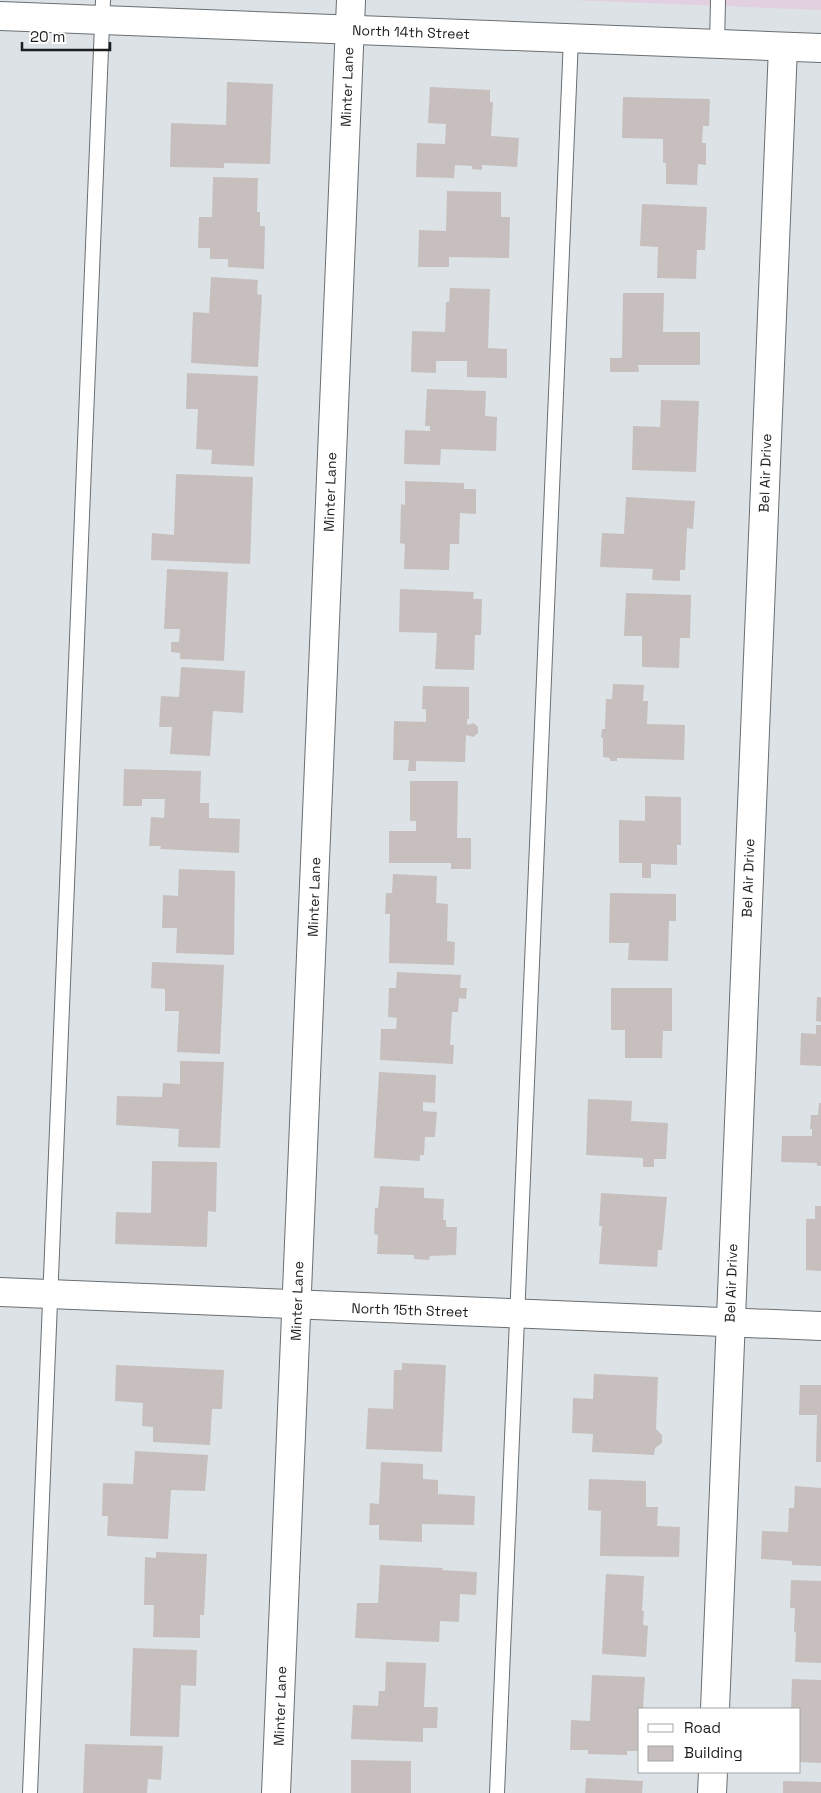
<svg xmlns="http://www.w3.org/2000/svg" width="821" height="1793" font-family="'Space Grotesk',sans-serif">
	<rect width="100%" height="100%" fill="#dce2e6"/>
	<path fill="#e2d0e1" d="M571,0H821V10Z"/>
	<g fill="#c7bfbe">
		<path d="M227,82L273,84L270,164L224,163V168L170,167L171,123L226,125Z"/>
		<path d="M430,87L490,90V102H493L491,136L519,138L517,167L482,165V170L472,169V166L455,165L454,178L416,177L417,143L445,144L446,124L428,123Z"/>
		<path d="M623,97L710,99L709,126H703L702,143H706V165L698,164L697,185L666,184V163H663V139L622,138Z"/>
		<path d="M213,177L258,178L257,212H260V226H265L264,269L228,267V259H210V248H198L199,217H212Z"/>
		<path d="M447,191L501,192V217H510L509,258L449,257V267H418L419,230L446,231Z"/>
		<path d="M642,204L707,207L705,250H697L696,279L657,278L658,247L640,246Z"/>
		<path d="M211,277L258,280L257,294L262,295L258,367L191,363L193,312L209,313Z"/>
		<path d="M450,288L490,289L488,348L507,349V378L467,377V361H436V373L411,372L412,331L445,332L446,302H449Z"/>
		<path d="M623,293H664L663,332H700V365H638L639,372H610V358H622Z"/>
		<path d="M187,373L258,376L254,466L211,464L212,450L196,449L198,409H186Z"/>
		<path d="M427,389L486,391L485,416L497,417L496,451L441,449L440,465L404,464L405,430L430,431V426H425Z"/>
		<path d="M661,400L699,401L696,472L632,470L633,426L660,427Z"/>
		<path d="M176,474L253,477L250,564L151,560L152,533L174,535Z"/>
		<path d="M405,481L464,483V489H476V514L460,513L459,544H450L449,570L404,569L405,544L400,543L401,504L405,505Z"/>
		<path d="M626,497L695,501L693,529L687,528L685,570H680V581L652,580L653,569L600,567L602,533L624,534Z"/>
		<path d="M167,569L228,572L224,661L180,659V653L171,652V642H179L180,629H164Z"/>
		<path d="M400,589L474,592L473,599H482L481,635H475L474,670L435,669L437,633L399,632Z"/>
		<path d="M626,593L691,595L690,638H680L679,668L642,667V636H624Z"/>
		<path d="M181,667L245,671L243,713L213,711L210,756L170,754L172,727H159L161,696L179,697Z"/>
		<path d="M613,684L644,685L643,701H648L647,724L685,725L684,760L617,758V761H610V758L603,757V738H601L602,729H605L606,699H612Z"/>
		<path d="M423,686L469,687V719H467V725L474,723L478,727V733L473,737L466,735L465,762L416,761V771H408L409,760H393L394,721L426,722V709H422Z"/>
		<path d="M124,769L201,771L200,803H209V818L240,819L239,853L160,849L161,846H149L151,817L164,818L165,799H142V806H123Z"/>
		<path d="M410,781H458L457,838H471V869H451V863H389V831H416V821H410Z"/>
		<path d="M645,796L681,797V845H677V865L651,864V878H642V863H619V820L645,821Z"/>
		<path d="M179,869L235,871L234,955L176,953L177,928H162L163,895L178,896Z"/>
		<path d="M393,874L437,876L436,903L448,904L447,941L455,942L454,965L389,963L390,914H385L386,893H392Z"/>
		<path d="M610,893L676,894V921H669L668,961L628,960L629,943H609Z"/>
		<path d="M152,962L224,965L220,1054L177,1052L179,1011H165V989L151,988Z"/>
		<path d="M397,972L461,975L460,988H467L466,999L459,998L458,1012H452L450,1045H454L453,1064L380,1060L381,1029H396L397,1018L388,1017L389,988H396Z"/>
		<path d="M611,988H672V1031H663L662,1058H625V1030H611Z"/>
		<path d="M817,997H821V1022L816,1021Z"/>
		<path d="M816,1025H821V1066L800,1065L801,1033L816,1034Z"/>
		<path d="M180,1061L224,1062L220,1148L178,1147L179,1129L116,1125L117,1096L162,1097L163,1083L180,1084Z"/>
		<path d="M379,1072L436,1075L435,1103L423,1102V1111L437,1112L435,1137H425L424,1155H420V1161L374,1158Z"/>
		<path d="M588,1099L632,1101L631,1121L668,1123L666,1159H654V1167H643V1158L586,1155Z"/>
		<path d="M819,1103H821V1166H817V1163L781,1162L782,1136H812V1129H810L811,1115H818Z"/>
		<path d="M152,1161L217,1162L216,1212L208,1211L207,1247L115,1244L116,1212L151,1213Z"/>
		<path d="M380,1186L424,1188V1198L444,1199L443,1220H446V1227H457L456,1255L430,1256L429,1260L414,1259V1255L377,1254L378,1235L374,1234L375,1208H378Z"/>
		<path d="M601,1193L667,1197L662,1250H658L657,1267L599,1264L602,1226H599Z"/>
		<path d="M815,1206H821V1271L806,1270V1219H815Z"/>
		<path d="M402,1363L446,1365L442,1452L366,1449L368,1408L393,1409L394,1370H402Z"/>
		<path d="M116,1365L224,1370L222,1409H212L210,1445L153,1442V1427L142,1426L143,1403L115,1401Z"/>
		<path d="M594,1374L658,1377L656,1429L662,1435V1443L655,1448L654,1455L592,1452L593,1434L572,1433L573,1398L593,1399Z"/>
		<path d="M800,1385H821V1462H816L817,1415H799Z"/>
		<path d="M135,1451L208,1455L205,1491L171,1490L168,1539L107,1536L108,1516H102L103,1483L133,1484Z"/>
		<path d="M381,1462L423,1464V1479L438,1480V1494L475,1496L474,1525L422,1524V1542L379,1540V1525H369L370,1503L379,1504Z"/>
		<path d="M589,1479L646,1481V1507H658L657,1526L680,1527L679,1557L600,1556L601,1511L588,1510Z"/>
		<path d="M795,1486L821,1488V1566L792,1565V1561L761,1559L762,1531L788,1532L789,1508H794Z"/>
		<path d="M156,1552L207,1554L204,1615H200V1638L153,1637L154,1605H144L145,1557L156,1558Z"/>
		<path d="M380,1565L443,1568L442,1570L477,1572L476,1595L460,1594L459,1622L440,1621L439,1642L355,1638L357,1603H378Z"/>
		<path d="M606,1574L644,1576L642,1611H644L643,1625L648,1626L646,1657L602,1654Z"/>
		<path d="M791,1580L821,1581V1663L795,1662L796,1632H794L795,1608H790Z"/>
		<path d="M133,1648L197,1650L196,1686L181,1685L179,1737L130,1736Z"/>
		<path d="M386,1662L426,1663L424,1707H438L437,1728H423V1742L351,1739L353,1705L378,1706L379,1691H385Z"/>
		<path d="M592,1675L645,1677L643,1709H640V1715H638L640,1751H627V1755L588,1754V1750H570L571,1720L590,1721Z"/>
		<path d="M792,1679L821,1680V1763L800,1762V1709H791Z"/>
		<path d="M85,1744L163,1746L161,1780L148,1779L147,1793H83Z"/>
		<path d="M351,1760L411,1761V1793H351Z"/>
		<path d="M586,1778L643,1781L642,1793H585Z"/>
		<path d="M783,1781L821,1782V1793H783Z"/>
	</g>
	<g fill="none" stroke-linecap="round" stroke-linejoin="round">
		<defs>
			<g id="service">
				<path d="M717,44L718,0"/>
				<path d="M30,1793L103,0"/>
				<path d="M497,1793L571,38"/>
			</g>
			<g id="minor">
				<path d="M0,16L821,48"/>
				<path d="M0,1292L821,1326"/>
				<path d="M715,1709L783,47"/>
				<path d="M276,1793L351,0"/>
				<path d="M712,1793L713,1772"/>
			</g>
		</defs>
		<use href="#service" stroke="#696f73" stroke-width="16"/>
		<use href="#minor" stroke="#696f73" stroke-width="30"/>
		<use href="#service" stroke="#fff" stroke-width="14"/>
		<use href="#minor" stroke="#fff" stroke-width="28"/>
	</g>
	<g text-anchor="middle" stroke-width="4" stroke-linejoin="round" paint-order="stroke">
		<g font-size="14" fill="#1c1e20" stroke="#fff">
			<text transform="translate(411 32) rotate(2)" y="5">North 14th Street</text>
			<text transform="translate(347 87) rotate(-88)" y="5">Minter Lane</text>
			<text transform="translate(765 473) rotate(-88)" y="5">Bel Air Drive</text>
			<text transform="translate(330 492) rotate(-88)" y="5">Minter Lane</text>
			<text transform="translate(748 878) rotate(-88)" y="5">Bel Air Drive</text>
			<text transform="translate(314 897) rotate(-88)" y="5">Minter Lane</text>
			<text transform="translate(731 1283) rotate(-88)" y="5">Bel Air Drive</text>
			<text transform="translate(297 1301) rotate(-88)" y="5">Minter Lane</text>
			<text transform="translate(410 1310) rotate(2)" y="5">North 15th Street</text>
			<text transform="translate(280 1706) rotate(-88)" y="5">Minter Lane</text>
		</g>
	</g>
	<rect x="638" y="1708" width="162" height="65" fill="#ffffff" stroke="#a4a5a6"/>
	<rect x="648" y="1724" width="25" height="8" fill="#ffffff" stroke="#a4a5a6"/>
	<text x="684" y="1733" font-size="15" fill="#1c1e20">Road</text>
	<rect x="648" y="1746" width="25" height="15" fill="#c7bfbe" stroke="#a4a5a6"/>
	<text x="684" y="1758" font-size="15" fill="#1c1e20">Building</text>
	<path d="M22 42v8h88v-8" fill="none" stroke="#1c1e20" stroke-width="2.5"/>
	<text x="30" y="42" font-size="15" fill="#1c1e20" stroke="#ffffff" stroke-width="4" paint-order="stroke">20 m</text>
</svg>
